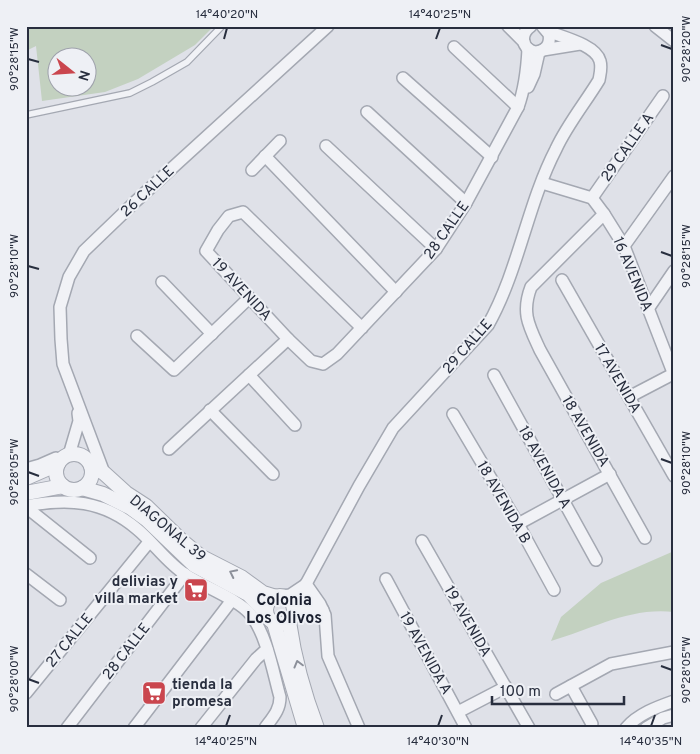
<svg xmlns="http://www.w3.org/2000/svg" width="700" height="754" font-family="Overpass,sans-serif">
	<rect width="100%" height="100%" fill="#dfe1e8"/>
	<g fill="#c3d1c0" fill-rule="evenodd">
		<path d="M26,26H214L195,45L138,79L105,92L42,101L36,46L26,51ZM58,58H88V88H58Z"/>
		<path d="M674,551V612C629,607 593,629 551,641L561,617L601,583Z"/>
	</g>
	<g fill="none" stroke-linecap="round" stroke-linejoin="round">
		<defs>
			<path id="service" d="M26,115L130,93L152,82L187,62L222,26"/>
			<g id="minor">
				<path d="M508,26L524,42"/>
				<path d="M531,26C520,34 521,47 534,52C545,52 551,45 549,34L543,27"/>
				<path d="M655,26L674,41"/>
				<path d="M454,47L518,107"/>
				<path d="M543,50L580,44"/>
				<path d="M403,78L492,157"/>
				<path d="M528,87L534,74L539,52"/>
				<path d="M367,112L466,203"/>
				<path d="M326,146L436,249"/>
				<path d="M265,156L396,292"/>
				<path d="M252,170L280,141"/>
				<path d="M542,183L592,198L604,214L624,246L674,375"/>
				<path d="M592,198L663,96"/>
				<path d="M604,214L531,287C521,313 529,326 540,350L645,538"/>
				<path d="M624,246L674,176"/>
				<path d="M562,280L674,476"/>
				<path d="M162,282L212,334"/>
				<path d="M648,309L674,271"/>
				<path d="M362,328L243,212L229,216L218,230L206,251L288,339L311,361L323,364L337,354L436,249L466,203L518,107C525,88 527,69 528,49"/>
				<path d="M137,336L174,370L249,298"/>
				<path d="M249,375L295,425"/>
				<path d="M494,375L596,560"/>
				<path d="M629,397L673,374"/>
				<path d="M210,410L273,474"/>
				<path d="M453,414L518,524L554,590"/>
				<path d="M169,449L288,339"/>
				<path d="M69,455L79,421L78,413"/>
				<path d="M26,469L40,465L56,458L61,460"/>
				<path d="M104,473L63,364L61,339L60,307L69,277L84,251L136,201L328,26"/>
				<path d="M26,506C68,498 103,500 137,529C154,543 167,563 186,575C203,586 240,600 251,615C267,636 273,672 280,697C280,710 273,717 265,728"/>
				<path d="M26,507L90,558"/>
				<path d="M518,524L610,474"/>
				<path d="M422,541L529,728"/>
				<path d="M26,574L60,600"/>
				<path d="M386,579L466,728"/>
				<path d="M306,584L320,604L325,615L328,656L359,728"/>
				<path d="M282,596L290,595L305,585"/>
				<path d="M294,612L306,584L359,486L393,428L488,325C519,270 527,205 556,149C567,125 585,103 599,80C600,74 602,68 600,61C596,45 562,37 547,31"/>
				<path d="M292,617L309,608L323,610"/>
				<path d="M571,686L592,724"/>
				<path d="M26,693L149,542"/>
				<path d="M556,694L611,664L674,652"/>
				<path d="M458,712L506,687"/>
				<path d="M67,728L185,574"/>
				<path d="M134,728L232,600"/>
				<path d="M201,728L256,659L267,649"/>
				<path d="M626,728C638,714 657,707 674,701"/>
				<path d="M646,728L663,718L674,715"/>
			</g>
			<g id="tertiary">
				<circle cx="74" cy="472" r="18"/>
				<path d="M91,466L104,473L126,493L146,506L182,541L200,556L241,577L263,593L276,597"/>
				<path d="M26,478L58,464"/>
				<path d="M82,488L103,494L131,508L146,519L194,565L248,594L266,613"/>
				<path d="M26,493L63,486"/>
				<circle cx="280" cy="610" r="14"/>
				<path d="M289,622C294,657 304,694 317,728"/>
				<path d="M274,623L305,728"/>
			</g>
		</defs>
		<use href="#service" stroke="#a4a8b2" stroke-width="8"/>
		<use href="#minor" stroke="#a4a8b2" stroke-width="14"/>
		<use href="#tertiary" stroke="#a4a8b2" stroke-width="16"/>
		<use href="#service" stroke="#f1f2f6" stroke-width="5.5"/>
		<use href="#minor" stroke="#f1f2f6" stroke-width="11"/>
		<use href="#tertiary" stroke="#f1f2f6" stroke-width="14"/>
	</g>
	<defs><path id="oneway-chevron" d="M-2-3.5L2.5 0L-2 3.5" fill="none" stroke-width="1.6" stroke-linecap="round" stroke-linejoin="round" transform="scale(1.25)"/></defs>
	<g stroke="#8c909a">
		<use href="#oneway-chevron" transform="translate(233 573) rotate(-154)"/>
		<use href="#oneway-chevron" transform="translate(298 664) rotate(-105)"/>
	</g>
	<path fill="none" stroke="#282e3e" stroke-width="2" d="M224,39L227,28M436,39L440,28M661,45L672,49M28,59L39,62M661,252L672,256M28,266L39,269M661,459L672,463M28,472L39,476M661,666L672,670M28,679L39,683M226,726L230,715M438,726L442,715M651,726L655,715"/>
	<defs>
		<symbol id="supermarket-square" viewBox="-11 -11 22 22"><rect x="-9" y="-9" width="18" height="18" rx="4" fill="#ca464e" stroke="#eef0f5"/><path d="M-6-5.5h2.5l.6 2H6L4.5 2H-2.5L-4.4-4H-6ZM-1.5 3.2a1.3 1.3 0 1 0 .1 0ZM3 3.2a1.3 1.3 0 1 0 .1 0Z" fill="#fff"/></symbol>
	</defs>
	<g fill-rule="evenodd">
		<use href="#supermarket-square" x="182" y="576" width="28" height="28"/>
		<use href="#supermarket-square" x="140" y="679" width="28" height="28"/>
	</g>
	<g text-anchor="middle" stroke-width="4" stroke-linejoin="round" paint-order="stroke">
		<g font-size="15" fill="#282e3e" stroke="#eef0f5">
			<text transform="translate(627 147) rotate(-55)" y="5">29 CALLE A</text>
			<text transform="translate(147 191) rotate(-43)" y="5">26 CALLE</text>
			<text transform="translate(446 230) rotate(-55)" y="5">28 CALLE</text>
			<text transform="translate(633 274) rotate(67)" y="5">16 AVENIDA</text>
			<text transform="translate(242 289) rotate(47)" y="5">19 AVENIDA</text>
			<text transform="translate(467 346) rotate(-49)" y="5">29 CALLE</text>
			<text transform="translate(618 378) rotate(60)" y="5">17 AVENIDA</text>
			<text transform="translate(586 431) rotate(60)" y="5">18 AVENIDA</text>
			<text transform="translate(545 467) rotate(61)" y="5">18 AVENIDA A</text>
			<text transform="translate(504 502) rotate(60)" y="5">18 AVENIDA B</text>
			<text transform="translate(168 528) rotate(40)" y="5">DIAGONAL 39</text>
			<text transform="translate(468 621) rotate(60)" y="5">19 AVENIDA</text>
			<text transform="translate(69 640) rotate(-51)" y="5">27 CALLE</text>
			<text transform="translate(126 651) rotate(-52)" y="5">28 CALLE</text>
			<text transform="translate(426 653) rotate(61)" y="5">19 AVENIDA A</text>
		</g>
		<g font-size="15" font-weight="bold" fill="#282e3e" stroke="#eef0f5" text-anchor="end">
			<text x="178" y="586">delivias y<tspan x="178" dy="17">villa market</tspan></text>
			<text x="172" y="689" text-anchor="start">tienda la<tspan x="172" dy="17">promesa</tspan></text>
		</g>
		<g font-size="16" font-weight="bold" fill="#1a1f2f" stroke="#eef0f5">
			<text x="284" y="605">Colonia<tspan x="284" dy="18">Los Olivos</tspan></text>
		</g>
	</g>
	<rect width="700" height="754" fill="none" stroke="#eef0f5" stroke-width="55"/>
	<g transform="translate(72 72) rotate(107)"><circle r="24" fill="#eef0f5" stroke="#9fa2ac"/>
	<path d="M0-4L9 19L0 12L-9 19Z" fill="#ca464e"/>
	<text y="-8" font-size="14" font-weight="bold" text-anchor="middle" fill="#282e3e">N</text>
	</g>
	<path d="M492 696v8h132v-8" fill="none" stroke="#282e3e" stroke-width="2.5"/>
	<text x="500" y="696" font-size="15" fill="#282e3e" stroke="#eef0f5" stroke-width="4" paint-order="stroke">100 m</text>
	<rect x="28" y="28" width="644" height="698" fill="none" stroke="#282e3e" stroke-width="2"/>
	<g font-size="12" text-anchor="middle" fill="#282e3e">
		<text x="227" y="18">14°40'20"N</text>
		<text x="440" y="18">14°40'25"N</text>
		<text transform="translate(686 49) rotate(-90)" y="4">90°28'20"W</text>
		<text transform="translate(14 59) rotate(-90)" y="4">90°28'15"W</text>
		<text transform="translate(686 256) rotate(-90)" y="4">90°28'15"W</text>
		<text transform="translate(14 266) rotate(-90)" y="4">90°28'10"W</text>
		<text transform="translate(686 463) rotate(-90)" y="4">90°28'10"W</text>
		<text transform="translate(14 472) rotate(-90)" y="4">90°28'05"W</text>
		<text transform="translate(686 670) rotate(-90)" y="4">90°28'05"W</text>
		<text transform="translate(14 679) rotate(-90)" y="4">90°28'00"W</text>
		<text x="226" y="745">14°40'25"N</text>
		<text x="438" y="745">14°40'30"N</text>
		<text x="651" y="745">14°40'35"N</text>
	</g>
</svg>
